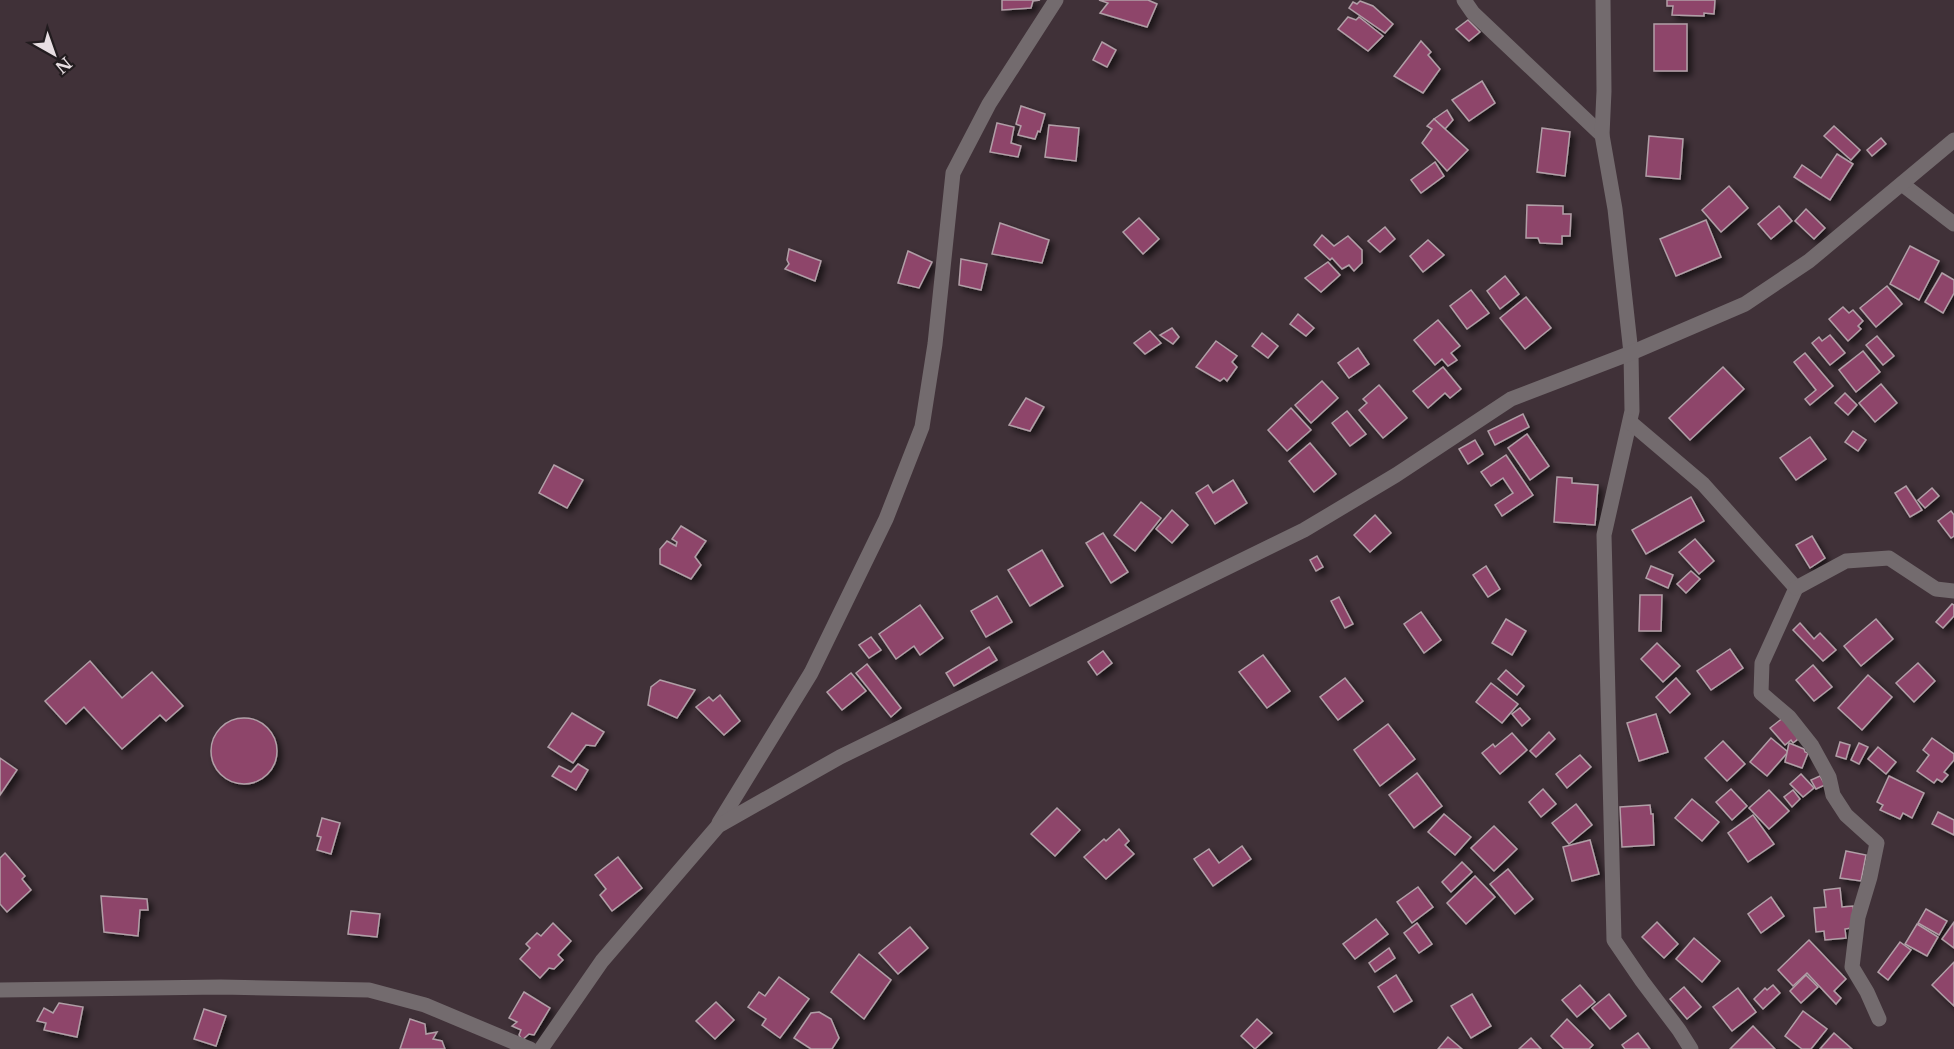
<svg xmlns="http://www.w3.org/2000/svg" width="1954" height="1049" font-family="'Libre Baskerville',serif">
	<defs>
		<filter id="shadow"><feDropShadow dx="4" dy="4" stdDeviation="3" flood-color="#0009"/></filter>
	</defs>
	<rect width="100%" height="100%" fill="#403138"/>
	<g fill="#8e446b" stroke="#b19fa7" stroke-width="1.5" filter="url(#shadow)">
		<path d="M1002,0H1040L1033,1L1031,8L1002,10Z"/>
		<path d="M1099,0H1148L1157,4L1147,27L1100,13L1108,3Z"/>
		<path d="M1667,0H1715L1714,14L1704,13V16L1672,15L1673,6H1667Z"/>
		<path d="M1360,1L1373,6L1393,24L1385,33L1349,8L1353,2L1357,4Z"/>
		<path d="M1348,17L1356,20L1359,17L1383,36L1368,51L1338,29Z"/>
		<path d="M1468,20L1480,32L1469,41L1456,29Z"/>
		<rect x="1654" y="24" width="33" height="47"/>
		<path d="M1421,41L1431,52L1428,55L1440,69L1423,93L1394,76Z"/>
		<path d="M1102,42L1116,50L1107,67L1093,60Z"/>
		<path d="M1482,81L1495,103L1469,121L1452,100Z"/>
		<path d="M1021,106L1045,114L1040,132L1038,131L1035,139L1018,135L1021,126L1016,124Z"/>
		<path d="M1447,110L1453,120L1445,129L1434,119Z"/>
		<path d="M1434,119L1468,150L1447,171L1422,143L1432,129L1427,126Z"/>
		<path d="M997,123L1014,127L1011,143L1021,146L1018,157L990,152Z"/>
		<path d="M1049,125L1079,128L1076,161L1045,157Z"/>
		<path d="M1834,126L1860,150L1851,160L1824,136Z"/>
		<path d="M1542,128L1570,132L1565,176L1537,172Z"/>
		<path d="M1649,136L1683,139L1680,179L1646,176Z"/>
		<path d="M1881,138L1886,144L1872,156L1867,150Z"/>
		<path d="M1837,154L1853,164L1830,200L1794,177L1802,165L1821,178Z"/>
		<path d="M1435,162L1444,176L1421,193L1411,180Z"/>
		<path d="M1729,186L1748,208L1721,232L1702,210Z"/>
		<path d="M1527,205L1563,206V214H1571L1570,236H1562V244L1540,243L1538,238H1526Z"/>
		<path d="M1779,206L1792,221L1771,239L1758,224Z"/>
		<path d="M1806,209L1825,228L1814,239L1795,221Z"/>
		<path d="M1139,218L1159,239L1143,254L1123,232Z"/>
		<path d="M1706,220L1721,257L1676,276L1660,239Z"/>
		<path d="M1000,223L1049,240L1042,263L992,254Z"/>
		<path d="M1385,227L1395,239L1380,252L1368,241Z"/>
		<path d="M1322,235L1334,246L1348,236L1362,250V263L1354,271L1349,265L1342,269L1332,258L1330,260L1314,245Z"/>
		<path d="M1428,240L1444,255L1423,272L1410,256Z"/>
		<path d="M1910,246L1939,261L1919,300L1890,284Z"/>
		<path d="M789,249L821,261L815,281L785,269L789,264L787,260Z"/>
		<path d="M908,251L932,262L919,288L898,283Z"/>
		<path d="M961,259L987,264L981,290L959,285Z"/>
		<path d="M1328,262L1340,275L1321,292L1305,278Z"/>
		<path d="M1942,273L1954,280V293L1943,313L1925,302Z"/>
		<path d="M1505,276L1519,294L1500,309L1487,291Z"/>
		<path d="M1887,286L1902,304L1876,327L1860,308Z"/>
		<path d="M1471,290L1489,313L1467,329L1450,306Z"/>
		<path d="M1526,297L1551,328L1525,349L1500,318Z"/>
		<path d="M1843,307L1849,313L1853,310L1863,321L1858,326L1861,329L1848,341L1829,319Z"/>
		<path d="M1298,314L1314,328L1306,336L1290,324Z"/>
		<path d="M1438,320L1460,346L1451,353L1457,360L1448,366L1442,359L1435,365L1414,340Z"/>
		<path d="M1172,328L1179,337L1173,344L1160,335Z"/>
		<path d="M1150,331L1161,343L1145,354L1134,343Z"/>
		<path d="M1262,333L1278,346L1268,358L1252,346Z"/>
		<path d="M1830,335L1845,353L1830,365L1812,343L1819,337L1822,341Z"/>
		<path d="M1877,336L1894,356L1883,365L1866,345Z"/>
		<path d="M1216,341L1237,356L1232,362L1237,367L1227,381L1224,378L1220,381L1196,367Z"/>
		<path d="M1358,348L1369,364L1349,378L1338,363Z"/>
		<path d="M1863,351L1880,372L1856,392L1839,370Z"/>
		<path d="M1805,353L1833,386L1810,405L1805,399L1816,390L1794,362Z"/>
		<path d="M1443,367L1461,389L1450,398L1445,393L1428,408L1413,391Z"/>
		<path d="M1723,367L1744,389L1690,440L1669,418Z"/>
		<path d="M1322,381L1338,398L1311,423L1295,405Z"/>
		<path d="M1881,384L1897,403L1875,422L1859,403Z"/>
		<path d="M1379,385L1407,418L1383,438L1359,410L1367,403L1363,399Z"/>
		<path d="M1845,393L1857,405L1848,415L1835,403Z"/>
		<path d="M1026,398L1044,407L1030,431L1009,425Z"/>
		<path d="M1291,408L1311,430L1287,451L1268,430Z"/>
		<path d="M1347,411L1366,434L1350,446L1332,423Z"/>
		<path d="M1523,414L1529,427L1495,445L1488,431Z"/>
		<path d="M1853,431L1866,440L1858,451L1845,442Z"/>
		<path d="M1527,434L1549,466L1530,480L1508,448Z"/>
		<path d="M1810,437L1826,459L1796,480L1780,458Z"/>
		<path d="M1475,440L1483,454L1468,464L1459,449Z"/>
		<path d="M1310,443L1336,474L1314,492L1289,461Z"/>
		<path d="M1506,455L1533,495L1502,516L1495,505L1513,493L1503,478L1491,486L1481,472Z"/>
		<path d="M554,465L583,480L567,508L539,493Z"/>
		<path d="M1557,477L1572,478V483L1598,485L1595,525L1554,522Z"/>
		<path d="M1233,480L1247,503L1215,524L1196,493L1208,485L1213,493Z"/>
		<path d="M1906,486L1922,510L1910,517L1895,493Z"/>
		<path d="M1932,488L1939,496L1925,508L1918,500Z"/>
		<path d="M1691,497L1704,521L1646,554L1632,530Z"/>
		<path d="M1141,502L1161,518L1135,551L1114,535Z"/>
		<path d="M1172,510L1188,525L1172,543L1156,529Z"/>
		<path d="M1951,511L1954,515V536L1951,538L1938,521Z"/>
		<path d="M1375,515L1391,533L1370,552L1354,535Z"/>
		<path d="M681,526L706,541L695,557L701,565L691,579L660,564V549L667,541L676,546L677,542L672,539Z"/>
		<path d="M1103,533L1128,572L1111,583L1086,543Z"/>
		<path d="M1812,536L1825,558L1810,568L1796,545Z"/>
		<path d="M1695,539L1714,561L1699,574L1679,552Z"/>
		<path d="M1042,550L1063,586L1030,606L1008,570Z"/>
		<path d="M1317,556L1323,567L1316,571L1310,560Z"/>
		<path d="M1486,566L1500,589L1488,597L1473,575Z"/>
		<path d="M1651,566L1673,575L1668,588L1646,578Z"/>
		<path d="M1691,571L1700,579L1686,593L1677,584Z"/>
		<path d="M1640,595H1662L1661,631H1639Z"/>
		<path d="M997,596L1012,622L986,637L971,611Z"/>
		<path d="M1339,597L1353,624L1345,628L1331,601Z"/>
		<path d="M1952,604L1954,605V616L1943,628L1936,622Z"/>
		<path d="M920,605L943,638L920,655L914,646L896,659L879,634Z"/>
		<path d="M1421,612L1441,640L1424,653L1404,624Z"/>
		<path d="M1506,619L1526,631L1512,655L1492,643Z"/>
		<path d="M1876,619L1893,639L1861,666L1844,646Z"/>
		<path d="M1800,623L1814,639L1820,633L1836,650L1823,661L1793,630Z"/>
		<path d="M871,637L881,650L869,658L859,645Z"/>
		<path d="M1657,643L1680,666L1663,682L1641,659Z"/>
		<path d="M989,647L997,660L954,686L946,673Z"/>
		<path d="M1730,649L1743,668L1711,690L1697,671Z"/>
		<path d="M1103,651L1112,663L1097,675L1088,662Z"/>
		<path d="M1263,655L1290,691L1267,708L1239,672Z"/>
		<path d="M90,661L122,698L152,672L183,706L166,721L160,715L122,749L84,707L66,724L45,701Z"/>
		<path d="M1918,663L1935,681L1914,702L1896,683Z"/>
		<path d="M867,664L901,708L891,717L856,673Z"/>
		<path d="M1813,665L1832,687L1814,701L1796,680Z"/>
		<path d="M1506,670L1524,686L1517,695L1498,679Z"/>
		<path d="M851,673L866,691L842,710L827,692Z"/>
		<path d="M1868,675L1892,697L1862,730L1838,708Z"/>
		<path d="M1345,678L1363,701L1338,720L1320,697Z"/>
		<path d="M1676,678L1690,694L1670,713L1656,697Z"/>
		<path d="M660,680L695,690L677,718L648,705L651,687Z"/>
		<path d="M1491,683L1518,704L1502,723L1476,702Z"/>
		<path d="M720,695L740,721L724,735L696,707L709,697L713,701Z"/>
		<path d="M1520,708L1530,719L1522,726L1512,714Z"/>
		<path d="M572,713L604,732L595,746L586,745L573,763L548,747Z"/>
		<path d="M1656,714L1668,752L1639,761L1627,723Z"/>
		<path d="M1784,717L1798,739L1793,743L1791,740L1785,745L1770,728Z"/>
		<circle cx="244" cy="751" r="33"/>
		<path d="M1388,724L1415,759L1380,786L1354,750Z"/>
		<path d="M1549,732L1555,739L1536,757L1530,751Z"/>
		<path d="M1512,733L1527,750L1500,774L1482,753L1493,744L1495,747Z"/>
		<path d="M1771,738L1788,752L1767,776L1750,762Z"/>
		<path d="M1932,738L1954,754V760L1944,772L1948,775L1942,782L1937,779L1934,783L1917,771L1929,755L1923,750Z"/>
		<path d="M1723,741L1745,764L1727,781L1705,758Z"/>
		<path d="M1840,742L1850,745L1846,759L1836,756Z"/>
		<path d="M1789,743L1804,749L1805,752L1808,753L1802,768L1785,762Z"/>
		<path d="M1859,743L1868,747L1859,764L1851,760Z"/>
		<path d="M1878,747L1896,762L1886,774L1868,759Z"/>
		<path d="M1580,755L1591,767L1567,788L1556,774Z"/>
		<path d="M0,758L17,770L0,795Z"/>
		<path d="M578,764L588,770L576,790L552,776L559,766L571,772Z"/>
		<path d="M1417,773L1442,806L1414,828L1389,795Z"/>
		<path d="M1801,774L1814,788L1803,797L1790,784Z"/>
		<path d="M1820,776L1825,785L1816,789L1811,780Z"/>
		<path d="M1889,776L1924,793L1912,818L1903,813L1900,819L1880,810L1883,805L1877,802Z"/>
		<path d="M1543,789L1556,804L1541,817L1529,802Z"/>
		<path d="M1731,789L1747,806L1732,820L1716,802Z"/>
		<path d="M1769,790L1789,811L1769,829L1749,808Z"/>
		<path d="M1793,790L1800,799L1792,807L1784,797Z"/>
		<path d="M1692,799L1719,822L1702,841L1675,818Z"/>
		<path d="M1576,804L1592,825L1569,844L1552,823Z"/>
		<path d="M1650,805L1651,814H1653L1654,845L1622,847L1620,807Z"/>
		<path d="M1057,808L1080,830L1055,856L1031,834Z"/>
		<path d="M1938,812L1954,820V835L1932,824Z"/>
		<path d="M1444,814L1471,837L1455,855L1428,832Z"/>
		<path d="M1753,815L1774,844L1748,862L1728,833Z"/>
		<path d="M322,818L340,823L331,854L317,850L321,837L317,836Z"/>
		<path d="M1494,826L1517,849L1494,871L1471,848Z"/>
		<path d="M1119,829L1129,841L1125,845L1134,854L1106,879L1084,857L1104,839L1106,841Z"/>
		<path d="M1590,840L1599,874L1572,881L1563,847Z"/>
		<path d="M1242,846L1251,859L1213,886L1194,859L1209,849L1219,863Z"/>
		<path d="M1846,851L1866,855L1861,881L1840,878Z"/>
		<path d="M5,853L25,876L22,879L31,890L7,912L0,904V858Z"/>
		<path d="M618,857L642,888L612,911L600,895L606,889L595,875Z"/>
		<path d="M1462,862L1472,872L1451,892L1442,882Z"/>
		<path d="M1508,869L1533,899L1515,914L1490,884Z"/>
		<path d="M1475,876L1495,897L1466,924L1447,903Z"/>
		<path d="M1418,887L1433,907L1412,923L1397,902Z"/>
		<path d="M1840,888L1842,907L1853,906L1856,927L1845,929L1846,938L1825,940L1824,931L1816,932L1814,908L1826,907L1824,890Z"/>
		<path d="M101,896L147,899L148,910H140L138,936L104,932Z"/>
		<path d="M1771,897L1784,916L1761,933L1748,914Z"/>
		<path d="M1926,909L1947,921L1939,935L1918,923Z"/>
		<path d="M351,911L380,914L377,937L348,934Z"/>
		<path d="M1376,919L1388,934L1355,959L1343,944Z"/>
		<path d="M1657,922L1678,944L1664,958L1642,937Z"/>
		<path d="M1954,922V948L1942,939Z"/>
		<path d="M553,923L571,941L558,955L563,960L554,969L549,968L540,978L520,959L530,948L526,944L537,933L541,936Z"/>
		<path d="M1417,923L1432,944L1419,953L1404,933Z"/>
		<path d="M1917,924L1938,937L1927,956L1905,944Z"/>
		<path d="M910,927L928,948L898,974L879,953Z"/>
		<path d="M1694,938L1720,961L1702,982L1676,959Z"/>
		<path d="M1809,940L1846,979L1834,991L1841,998L1836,1004L1807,973L1793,986L1778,970Z"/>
		<path d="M1900,942L1911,950L1888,980L1878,972Z"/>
		<path d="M1389,948L1395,958L1375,972L1369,963Z"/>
		<path d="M859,954L891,980L864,1019L831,992Z"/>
		<path d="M1954,962V1006L1932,985Z"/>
		<path d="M1396,975L1412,1001L1394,1012L1378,987Z"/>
		<path d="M1806,975L1818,987L1801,1003L1790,991Z"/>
		<path d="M779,977L809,999L780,1038L762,1025L766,1019L748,1007L759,992L765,996Z"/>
		<path d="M1580,985L1595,1002L1577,1017L1562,1000Z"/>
		<path d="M1773,985L1780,993L1763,1009L1754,999L1765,988L1767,990Z"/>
		<path d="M1684,987L1701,1007L1687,1019L1670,999Z"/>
		<path d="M1738,988L1756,1012L1732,1031L1713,1007Z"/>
		<path d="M524,992L550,1008L534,1035L529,1034L522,1040L519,1035L521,1030L512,1026L517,1022L509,1018Z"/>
		<path d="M1472,994L1491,1026L1471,1038L1451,1006Z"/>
		<path d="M1609,994L1626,1016L1610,1029L1592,1008Z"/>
		<path d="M716,1002L734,1020L715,1039L696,1021Z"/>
		<path d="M59,1003L83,1007L77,1037L44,1030L46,1023L37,1021L44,1008L53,1013Z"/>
		<path d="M204,1009L226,1016L216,1046L194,1039Z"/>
		<path d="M1803,1011L1827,1029L1811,1049H1802L1785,1036Z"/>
		<path d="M819,1012L831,1019L839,1038L832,1049H811L794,1038L811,1013Z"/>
		<path d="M410,1019L425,1024L426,1034L437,1032L433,1039L442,1041L445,1049H400Z"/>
		<path d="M1257,1019L1272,1033L1255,1049L1241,1036Z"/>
		<path d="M1567,1019L1593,1045L1589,1049H1564L1551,1036Z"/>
		<path d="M1753,1026L1775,1049H1730Z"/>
		<path d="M1638,1033L1650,1049H1625L1622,1045Z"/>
		<path d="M1834,1033L1852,1049H1820Z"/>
		<path d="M1448,1037L1462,1049H1438Z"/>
		<path d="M1531,1038L1541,1049H1519Z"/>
	</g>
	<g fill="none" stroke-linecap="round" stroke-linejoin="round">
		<g stroke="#736b6e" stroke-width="15">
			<path d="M1464,0L1473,13L1602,135"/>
			<path d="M1603,0L1604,91L1602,135L1615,209L1631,353L1632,411L1604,535L1614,940L1642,981L1679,1030L1691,1049"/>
			<path d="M1902,184L1954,224"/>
			<path d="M1630,422L1703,484L1796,588L1762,663L1761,693L1789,717L1812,746L1829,777L1833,795L1846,815L1877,843L1870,877L1858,917L1852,967L1867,992L1879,1019"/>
			<path d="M1796,588L1846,561L1889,558L1936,589L1954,591"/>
			<path d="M719,823L811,673L886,519L922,427L935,344L953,173L989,104L1056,0"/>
			<path d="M0,990L221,987L369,990L425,1005L530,1049"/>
			<path d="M541,1049L602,961L718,826L840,757L1304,530L1396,475L1511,399L1631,353L1745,304L1809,261L1954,140"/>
		</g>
	</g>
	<g transform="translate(54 54) rotate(140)" stroke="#221c1f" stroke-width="4.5" paint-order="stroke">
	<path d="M0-4.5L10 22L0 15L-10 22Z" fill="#e7dee2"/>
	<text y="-9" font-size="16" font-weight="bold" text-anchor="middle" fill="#e7dee2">N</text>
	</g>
</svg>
